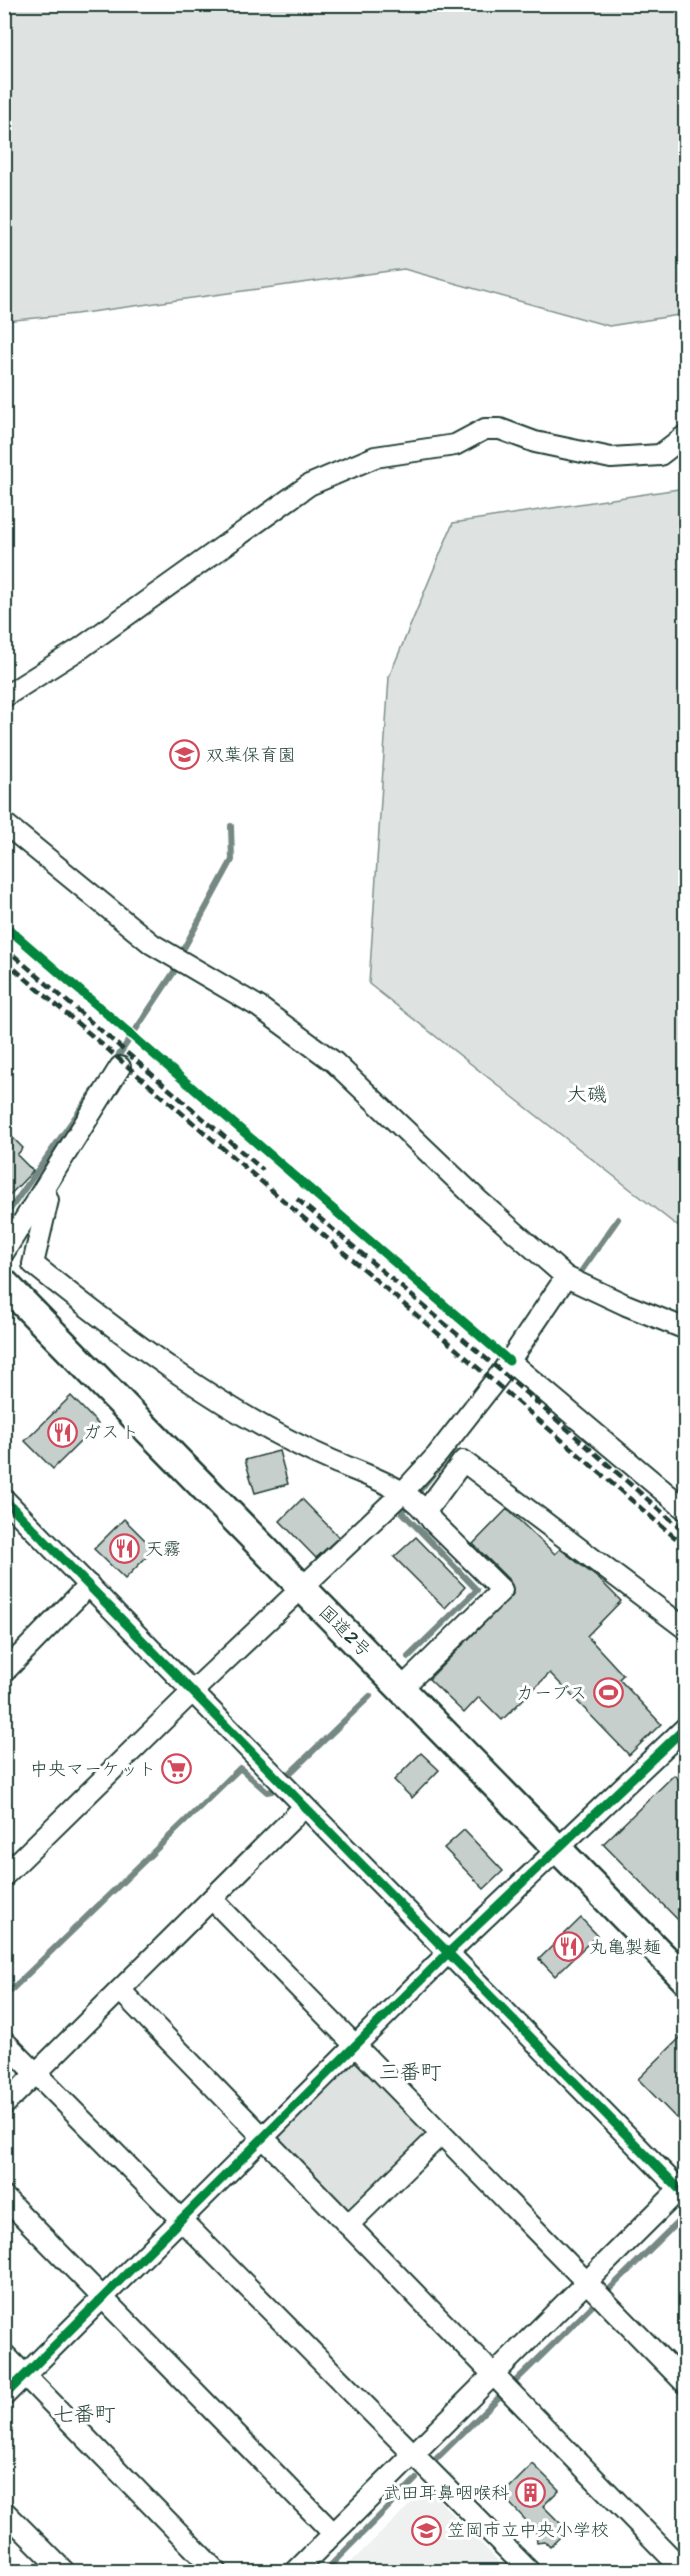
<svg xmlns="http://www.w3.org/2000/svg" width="690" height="2576" font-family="Sriracha,'Klee One',sans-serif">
	<rect width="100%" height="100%" fill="#fff"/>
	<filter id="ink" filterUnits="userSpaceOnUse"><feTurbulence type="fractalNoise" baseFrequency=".0167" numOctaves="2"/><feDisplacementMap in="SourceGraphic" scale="12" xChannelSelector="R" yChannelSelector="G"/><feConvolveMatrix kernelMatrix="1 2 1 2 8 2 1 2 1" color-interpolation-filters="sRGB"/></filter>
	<g filter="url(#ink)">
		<path fill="#eef1f0" d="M427,2488L508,2571H342Z"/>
		<g fill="#dee3e2" stroke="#7e908b" stroke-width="1.5">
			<path d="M5,4L685,5V314L609,326L404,269L76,314L5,321Z"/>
			<path d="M685,488H686L685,1232L369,984L389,677L453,523Z"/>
			<path d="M356,2047L441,2134L348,2225L263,2138Z"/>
		</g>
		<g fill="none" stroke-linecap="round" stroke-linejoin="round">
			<g stroke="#758883" stroke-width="6">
				<path d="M184,948L232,860L231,826"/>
				<path d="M113,1064L174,972"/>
				<path d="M4,1218L95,1089"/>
				<path d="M580,1273L618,1219"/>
				<path d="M518,1365L538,1336"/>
				<path d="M408,1657L477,1590L402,1512L442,1463"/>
				<path d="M288,1775L370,1696"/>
				<path d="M4,1997L240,1768L267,1792L272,1791"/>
				<path d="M436,2459L686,2214"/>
				<path d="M324,2572L416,2479"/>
			</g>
		</g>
		<g fill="#c7cfcc" stroke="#1f3d34" stroke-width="1.5">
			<path d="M4,1129L23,1148L17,1155L33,1171L4,1201Z"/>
			<path d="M71,1396L98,1424L53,1469L25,1441Z"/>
			<path d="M279,1451L288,1484L255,1493L245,1460Z"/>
			<path d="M302,1499L339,1537L316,1558L280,1521Z"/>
			<path d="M507,1509L555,1554L560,1549L599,1579L621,1601L587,1636L623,1675L619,1679L661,1724L629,1755L550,1673L502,1720L479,1697L464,1713L429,1679L513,1594L510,1581L473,1544Z"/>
			<path d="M124,1519L154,1549L125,1579L94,1549Z"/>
			<path d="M416,1537L465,1587L445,1608L394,1557Z"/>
			<path d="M421,1753L439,1770L412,1798L394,1780Z"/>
			<path d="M674,1775L686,1787V1928L603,1844Z"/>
			<path d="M464,1830L503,1871L484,1889L444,1848Z"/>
			<path d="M581,1918L597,1935L555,1976L539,1959Z"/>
			<path d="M686,2032V2109L676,2118L638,2079Z"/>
			<path d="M533,2464L559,2490L543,2506L567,2530L550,2547L544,2541L537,2542L536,2531L502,2495Z"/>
		</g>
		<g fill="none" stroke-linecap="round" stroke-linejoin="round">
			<defs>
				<g id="minor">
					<path d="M4,697L81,648L309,485L375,457L455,445L485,429H500L535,442L611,458L660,455L686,435"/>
					<path d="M4,823L152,944L259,1007L334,1062L478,1200L566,1277L626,1305L686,1329"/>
					<path d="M44,1190L48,1200L33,1264C124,1337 226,1415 333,1461C367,1476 412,1488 432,1521L502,1590L402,1688"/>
					<path d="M4,1252L120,1067"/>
					<path d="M509,1361L686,1510"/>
					<path d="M4,1499L686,2196"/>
					<path d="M426,1511L463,1461L686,1629"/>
					<path d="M4,1672L89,1585"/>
					<path d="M4,1876L192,1692L403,1492L437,1455L502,1372L566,1277"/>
					<path d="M212,1899L686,2384"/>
					<path d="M120,1990L685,2572"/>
					<path d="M4,2041L530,2572"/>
					<path d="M4,2105L304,1807"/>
					<path d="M4,2197L333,2533"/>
					<path d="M348,2225L441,2134"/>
					<path d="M4,2354L217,2572"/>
					<path d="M4,2396L448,1953L686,1727"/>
					<path d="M4,2511L65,2572"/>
					<path d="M295,2572L686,2183"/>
				</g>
				<path id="highway" d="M4,1283L686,1980"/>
			</defs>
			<use href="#minor" stroke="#1f3d34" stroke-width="24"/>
			<use href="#highway" stroke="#1f3d34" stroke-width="32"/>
			<use href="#minor" stroke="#fff" stroke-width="20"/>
			<use href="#highway" stroke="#fff" stroke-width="27"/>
			<g stroke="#1f3d34" stroke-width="4.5" stroke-dasharray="9 4.5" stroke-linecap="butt">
				<path d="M4,947L263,1170"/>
				<path d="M4,960L686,1547"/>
				<path d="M297,1199L502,1372L686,1533"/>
			</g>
			<defs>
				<g id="cycleway">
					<path d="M4,925L509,1361"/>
					<path d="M4,1499L686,2196"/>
					<path d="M4,2396L448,1953L686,1727"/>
				</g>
			</defs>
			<use href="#cycleway" stroke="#fff" stroke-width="13"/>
			<use href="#cycleway" stroke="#00873e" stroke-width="9"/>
		</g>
	</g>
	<defs>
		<symbol id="school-ring" viewBox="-11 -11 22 22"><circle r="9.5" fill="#fff" stroke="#d1495b" stroke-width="1.5"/><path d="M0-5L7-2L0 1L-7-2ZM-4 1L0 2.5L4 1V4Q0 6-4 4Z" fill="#d1495b"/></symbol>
		<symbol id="restaurant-ring" viewBox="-11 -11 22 22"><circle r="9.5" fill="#fff" stroke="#d1495b" stroke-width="1.5"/><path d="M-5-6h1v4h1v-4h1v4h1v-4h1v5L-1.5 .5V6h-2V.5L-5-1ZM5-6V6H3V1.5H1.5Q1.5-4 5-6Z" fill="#d1495b"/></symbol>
		<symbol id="stadium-ring" viewBox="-11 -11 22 22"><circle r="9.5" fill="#fff" stroke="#d1495b" stroke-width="1.5"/><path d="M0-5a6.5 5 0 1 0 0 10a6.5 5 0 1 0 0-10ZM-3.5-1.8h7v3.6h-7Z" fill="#d1495b"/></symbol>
		<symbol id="supermarket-ring" viewBox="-11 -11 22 22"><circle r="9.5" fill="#fff" stroke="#d1495b" stroke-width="1.5"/><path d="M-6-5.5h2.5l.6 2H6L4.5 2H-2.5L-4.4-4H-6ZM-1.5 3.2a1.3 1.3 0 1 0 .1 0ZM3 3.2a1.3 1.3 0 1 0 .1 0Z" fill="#d1495b"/></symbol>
		<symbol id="building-ring" viewBox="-11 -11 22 22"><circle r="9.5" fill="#fff" stroke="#d1495b" stroke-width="1.5"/><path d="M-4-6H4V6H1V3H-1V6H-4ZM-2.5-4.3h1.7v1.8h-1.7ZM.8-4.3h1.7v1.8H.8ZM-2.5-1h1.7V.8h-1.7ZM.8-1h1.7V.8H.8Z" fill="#d1495b"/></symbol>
	</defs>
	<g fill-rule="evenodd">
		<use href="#school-ring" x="168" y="738" width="33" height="33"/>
		<use href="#restaurant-ring" x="46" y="1416" width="33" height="33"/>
		<use href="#restaurant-ring" x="108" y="1532" width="33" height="33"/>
		<use href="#stadium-ring" x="592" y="1676" width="33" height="33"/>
		<use href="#supermarket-ring" x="160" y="1752" width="33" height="33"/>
		<use href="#restaurant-ring" x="552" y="1930" width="33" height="33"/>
		<use href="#building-ring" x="514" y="2476" width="33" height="33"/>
		<use href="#school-ring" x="410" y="2514" width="33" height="33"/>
	</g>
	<g text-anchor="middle" stroke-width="6" stroke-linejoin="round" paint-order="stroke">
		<g font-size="18" fill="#1f3d34" stroke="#fff" text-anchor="start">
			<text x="206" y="761">双葉保育園</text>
			<text x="83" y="1438">ガスト</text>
			<text x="145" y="1555">天霧</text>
			<text x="587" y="1699" text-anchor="end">カーブス</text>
			<text x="156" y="1775" text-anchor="end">中央マーケット</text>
			<text x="589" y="1953">丸亀製麺</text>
			<text x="509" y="2499" text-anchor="end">武田耳鼻咽喉科</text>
			<text x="447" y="2536">笠岡市立中央小学校</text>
		</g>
		<g font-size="18" fill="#1f3d34" stroke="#fff">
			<text transform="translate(345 1631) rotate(45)" y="6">国道2号</text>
		</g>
		<g font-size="20" fill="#1f3d34" stroke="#fff">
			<text x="587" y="1101">大磯</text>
		</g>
		<g font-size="21" fill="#1f3d34" stroke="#fff">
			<text x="410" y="2079">三番町</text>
			<text x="84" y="2421">七番町</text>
		</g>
	</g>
	<rect width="690" height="2576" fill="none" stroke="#fff" stroke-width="24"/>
	<rect x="12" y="12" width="666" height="2552" fill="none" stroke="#1f3d34" stroke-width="2" filter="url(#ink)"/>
</svg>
